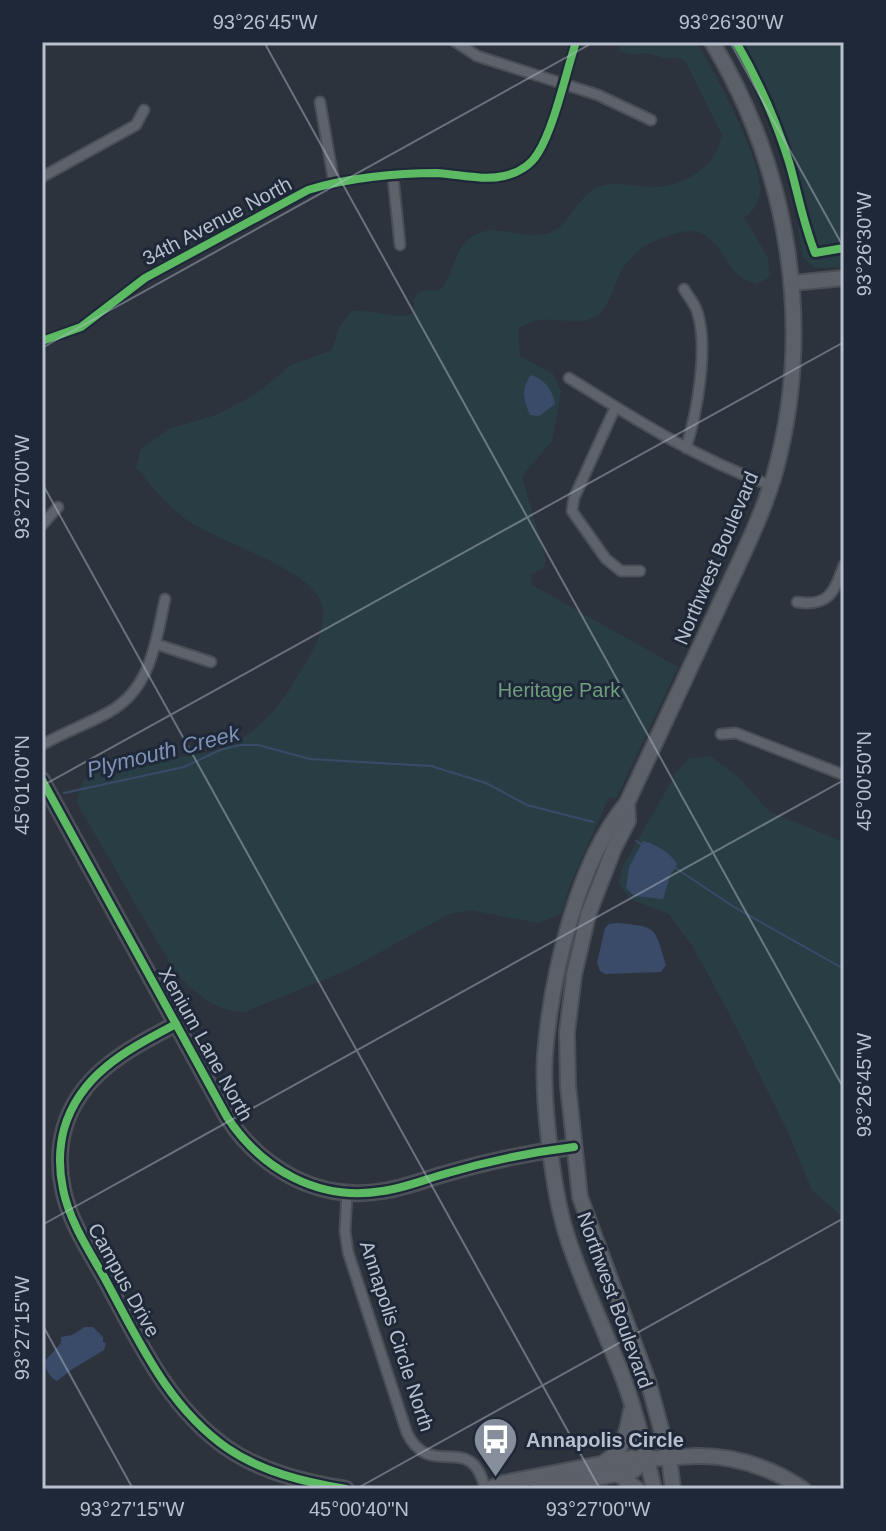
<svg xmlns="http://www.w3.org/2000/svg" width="886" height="1531" font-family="Arial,sans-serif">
	<rect width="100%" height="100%" fill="#2d333d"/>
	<g fill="#293e44">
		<path d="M620,42H696C713,69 763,161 760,192C759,202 753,212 744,218L768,258L770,277L756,284C723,273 727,247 703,234C690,228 679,232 667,236C647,243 630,254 620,273C612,288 611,307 596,316C578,327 555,316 535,321C530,322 523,326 518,328L520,356L553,374L561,392L552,441L522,476L546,560L544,567L530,575L532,585L678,667L616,799L609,797L569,887L562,913L539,923L470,910L449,914L350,969L244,1012C216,1012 196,993 176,974L77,803C78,793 80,782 89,776C93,773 102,772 106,770C147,757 193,761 232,744C267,727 289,693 308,659C317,643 328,621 321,602C308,568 219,542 187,520C168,507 152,485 136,468L141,449L169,429L216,415L256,394L291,365L332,350L339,328L352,311C373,309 398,321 414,313C413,291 418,289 439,291C457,275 450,245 479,233C501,225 523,240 546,234C569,228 575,201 594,189C612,179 630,186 648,187C672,189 698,177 713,158C717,152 720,142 722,135L686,62L677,57C662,60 665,57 651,54C638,50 635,59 620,50Z"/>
		<path d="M740,42H844V267L815,268L803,258L787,151L754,64Z"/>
		<path d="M710,756L738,777L770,812L844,842V1218L812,1190L788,1132L730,1015L693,947L669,914L630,899L619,884L623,866L676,773L689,759Z"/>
	</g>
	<g fill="#3a4b69">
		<path d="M531,375C545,380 552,389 555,404L539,416L530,415C523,399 521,389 531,375Z"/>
		<path d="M643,841C654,843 672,854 677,864L670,876L663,899L634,896L626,888L629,867Z"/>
		<path d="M617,923C658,927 654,926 666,965L661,972L605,974L600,971L597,963L605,928L609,924Z"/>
		<path d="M85,1327H93L103,1337V1342L106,1343L104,1350L71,1370L57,1381C50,1378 45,1369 45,1361L61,1343V1337L72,1335Z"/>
	</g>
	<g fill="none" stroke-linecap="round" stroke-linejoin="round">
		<g stroke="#3a4b69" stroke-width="2">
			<path d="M64,793L184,767L220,750L240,745H258L310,759L431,766L486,783L527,805L593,822"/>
			<path d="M636,841L642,845"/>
			<path d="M674,867L734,907L844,969"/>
		</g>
		<defs>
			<g id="street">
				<path d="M456,42L477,56L598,95L651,120"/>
				<path d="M320,102L334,183"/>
				<path d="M42,177L136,125L144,110"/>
				<path d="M393,177L400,245"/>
				<path d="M684,289C688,296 694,303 697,311C709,347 697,413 686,448"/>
				<path d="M42,341L81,327L145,278L308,190C346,178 397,173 436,173C458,174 483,181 504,176C518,173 531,165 538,153C554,128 566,72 576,42"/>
				<path d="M569,378C635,419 697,459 770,485"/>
				<path d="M615,408L574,498L572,511L606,559L621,571H640"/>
				<path d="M42,525L58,507"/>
				<path d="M797,602C829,607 834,592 844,565"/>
				<path d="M156,644L211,662"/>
				<path d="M721,734L736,733L844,775"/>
				<path d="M42,745C64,732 88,724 109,712C151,689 156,641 165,599"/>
				<path d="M347,1193L345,1231L348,1252L407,1433C431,1482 472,1429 485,1489"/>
			</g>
			<g id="secondary">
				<path d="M792,283L844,278"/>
				<path d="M42,780L227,1117C262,1170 319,1202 383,1191C405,1188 426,1179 448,1173C489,1161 532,1152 574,1147"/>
				<path d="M627,803L628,821L614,848L588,915L574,975L567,1032L568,1086L580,1197L648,1381L669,1458L673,1489"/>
				<path d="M176,1024C129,1049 80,1073 64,1129C59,1148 59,1170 63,1189C69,1220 88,1249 104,1277C138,1339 167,1406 227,1448C262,1472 304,1482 346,1489"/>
				<path d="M606,1461C624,1450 627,1431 631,1411"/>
				<path d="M618,1474L637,1489"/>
				<path d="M489,1489L503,1483L631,1458C652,1460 673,1457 695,1456C735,1455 770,1467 803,1489"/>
				<path d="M537,1489L633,1471L647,1459"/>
				<path d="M654,1489C646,1454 637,1417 625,1383C607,1334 583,1286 567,1236C553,1193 542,1100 545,1055C551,978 577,862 627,803C657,739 687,675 717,610C737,566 760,522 774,476C815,330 790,171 712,42"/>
			</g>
		</defs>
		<use href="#street" stroke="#4a4e55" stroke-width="13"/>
		<use href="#secondary" stroke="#4a4e55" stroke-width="18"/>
		<use href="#street" stroke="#5e626a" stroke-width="9"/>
		<use href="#secondary" stroke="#5c6068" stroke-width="14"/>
		<defs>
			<g id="cycleway">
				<path d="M736,42C758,80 776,120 789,162C798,193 803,223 815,253L844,248"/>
				<path d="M42,341L81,327L145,278L308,190C346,178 397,173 436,173C458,174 483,181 504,176C518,173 531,165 538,153C554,128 566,72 576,42"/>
				<path d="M42,780L227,1117C262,1170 319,1202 383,1191C405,1188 426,1179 448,1173C489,1161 532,1152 574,1147"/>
				<path d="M176,1024C129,1049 80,1073 64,1129C59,1148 59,1170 63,1189C69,1220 88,1249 104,1277C138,1339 167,1406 227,1448C262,1472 304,1482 346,1489"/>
			</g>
		</defs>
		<use href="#cycleway" stroke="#1f2839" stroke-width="13"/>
		<use href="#cycleway" stroke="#5cba63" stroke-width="8"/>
	</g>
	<path fill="none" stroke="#b8bfcd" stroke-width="2" stroke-opacity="0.45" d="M264,42L844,1089M730,42L844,248M42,348L594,42M42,483L600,1489M42,786L844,342M42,1225L844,780M42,1324L133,1489M356,1489L844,1218"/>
	<defs>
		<symbol id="bus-pin" viewBox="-11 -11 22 30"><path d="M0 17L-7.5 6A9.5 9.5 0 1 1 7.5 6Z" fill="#878e9b" stroke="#1f2839"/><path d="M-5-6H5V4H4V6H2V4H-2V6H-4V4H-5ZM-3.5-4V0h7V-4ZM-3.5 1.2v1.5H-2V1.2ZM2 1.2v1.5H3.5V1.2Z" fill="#fff"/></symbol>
	</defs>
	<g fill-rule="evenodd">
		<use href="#bus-pin" x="470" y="1414" width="51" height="69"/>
	</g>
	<g text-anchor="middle" stroke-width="6" stroke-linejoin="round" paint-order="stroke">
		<g font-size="20" fill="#b8bfcd" stroke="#1f2839">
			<text transform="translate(217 221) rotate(-28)" y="7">34th Avenue North</text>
			<text transform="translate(716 558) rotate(-67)" y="7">Northwest Boulevard</text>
			<text transform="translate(206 1044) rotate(61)" y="7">Xenium Lane North</text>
			<text transform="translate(124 1280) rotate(61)" y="7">Campus Drive</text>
			<text transform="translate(615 1300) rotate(70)" y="7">Northwest Boulevard</text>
			<text transform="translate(397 1336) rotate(72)" y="7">Annapolis Circle North</text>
		</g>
		<g font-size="20" fill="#6e9e7c" stroke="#1f2839">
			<text x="559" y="697">Heritage Park</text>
		</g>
		<g font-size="20" font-weight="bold" fill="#b8bfcd" stroke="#1f2839" text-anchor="start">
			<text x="526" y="1447">Annapolis Circle</text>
		</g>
		<g font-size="22" font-style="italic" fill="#7e92b5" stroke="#1f2839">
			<text transform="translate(163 751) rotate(-14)" y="8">Plymouth Creek</text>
		</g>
	</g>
	<rect width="886" height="1531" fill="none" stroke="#1f2839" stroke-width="88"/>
	<rect x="44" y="44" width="798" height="1443" fill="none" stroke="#b8bfcd" stroke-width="3"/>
	<g font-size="20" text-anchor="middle" fill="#b8bfcd">
		<text x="265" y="29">93°26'45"W</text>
		<text x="731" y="29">93°26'30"W</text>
		<text transform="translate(864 244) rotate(-90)" y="7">93°26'30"W</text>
		<text transform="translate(22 487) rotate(-90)" y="7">93°27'00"W</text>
		<text transform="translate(864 781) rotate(-90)" y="7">45°00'50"N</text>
		<text transform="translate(22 785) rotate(-90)" y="7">45°01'00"N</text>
		<text transform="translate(864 1085) rotate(-90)" y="7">93°26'45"W</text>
		<text transform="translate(22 1328) rotate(-90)" y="7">93°27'15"W</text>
		<text x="132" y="1516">93°27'15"W</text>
		<text x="359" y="1516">45°00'40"N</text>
		<text x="598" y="1516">93°27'00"W</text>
	</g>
</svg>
